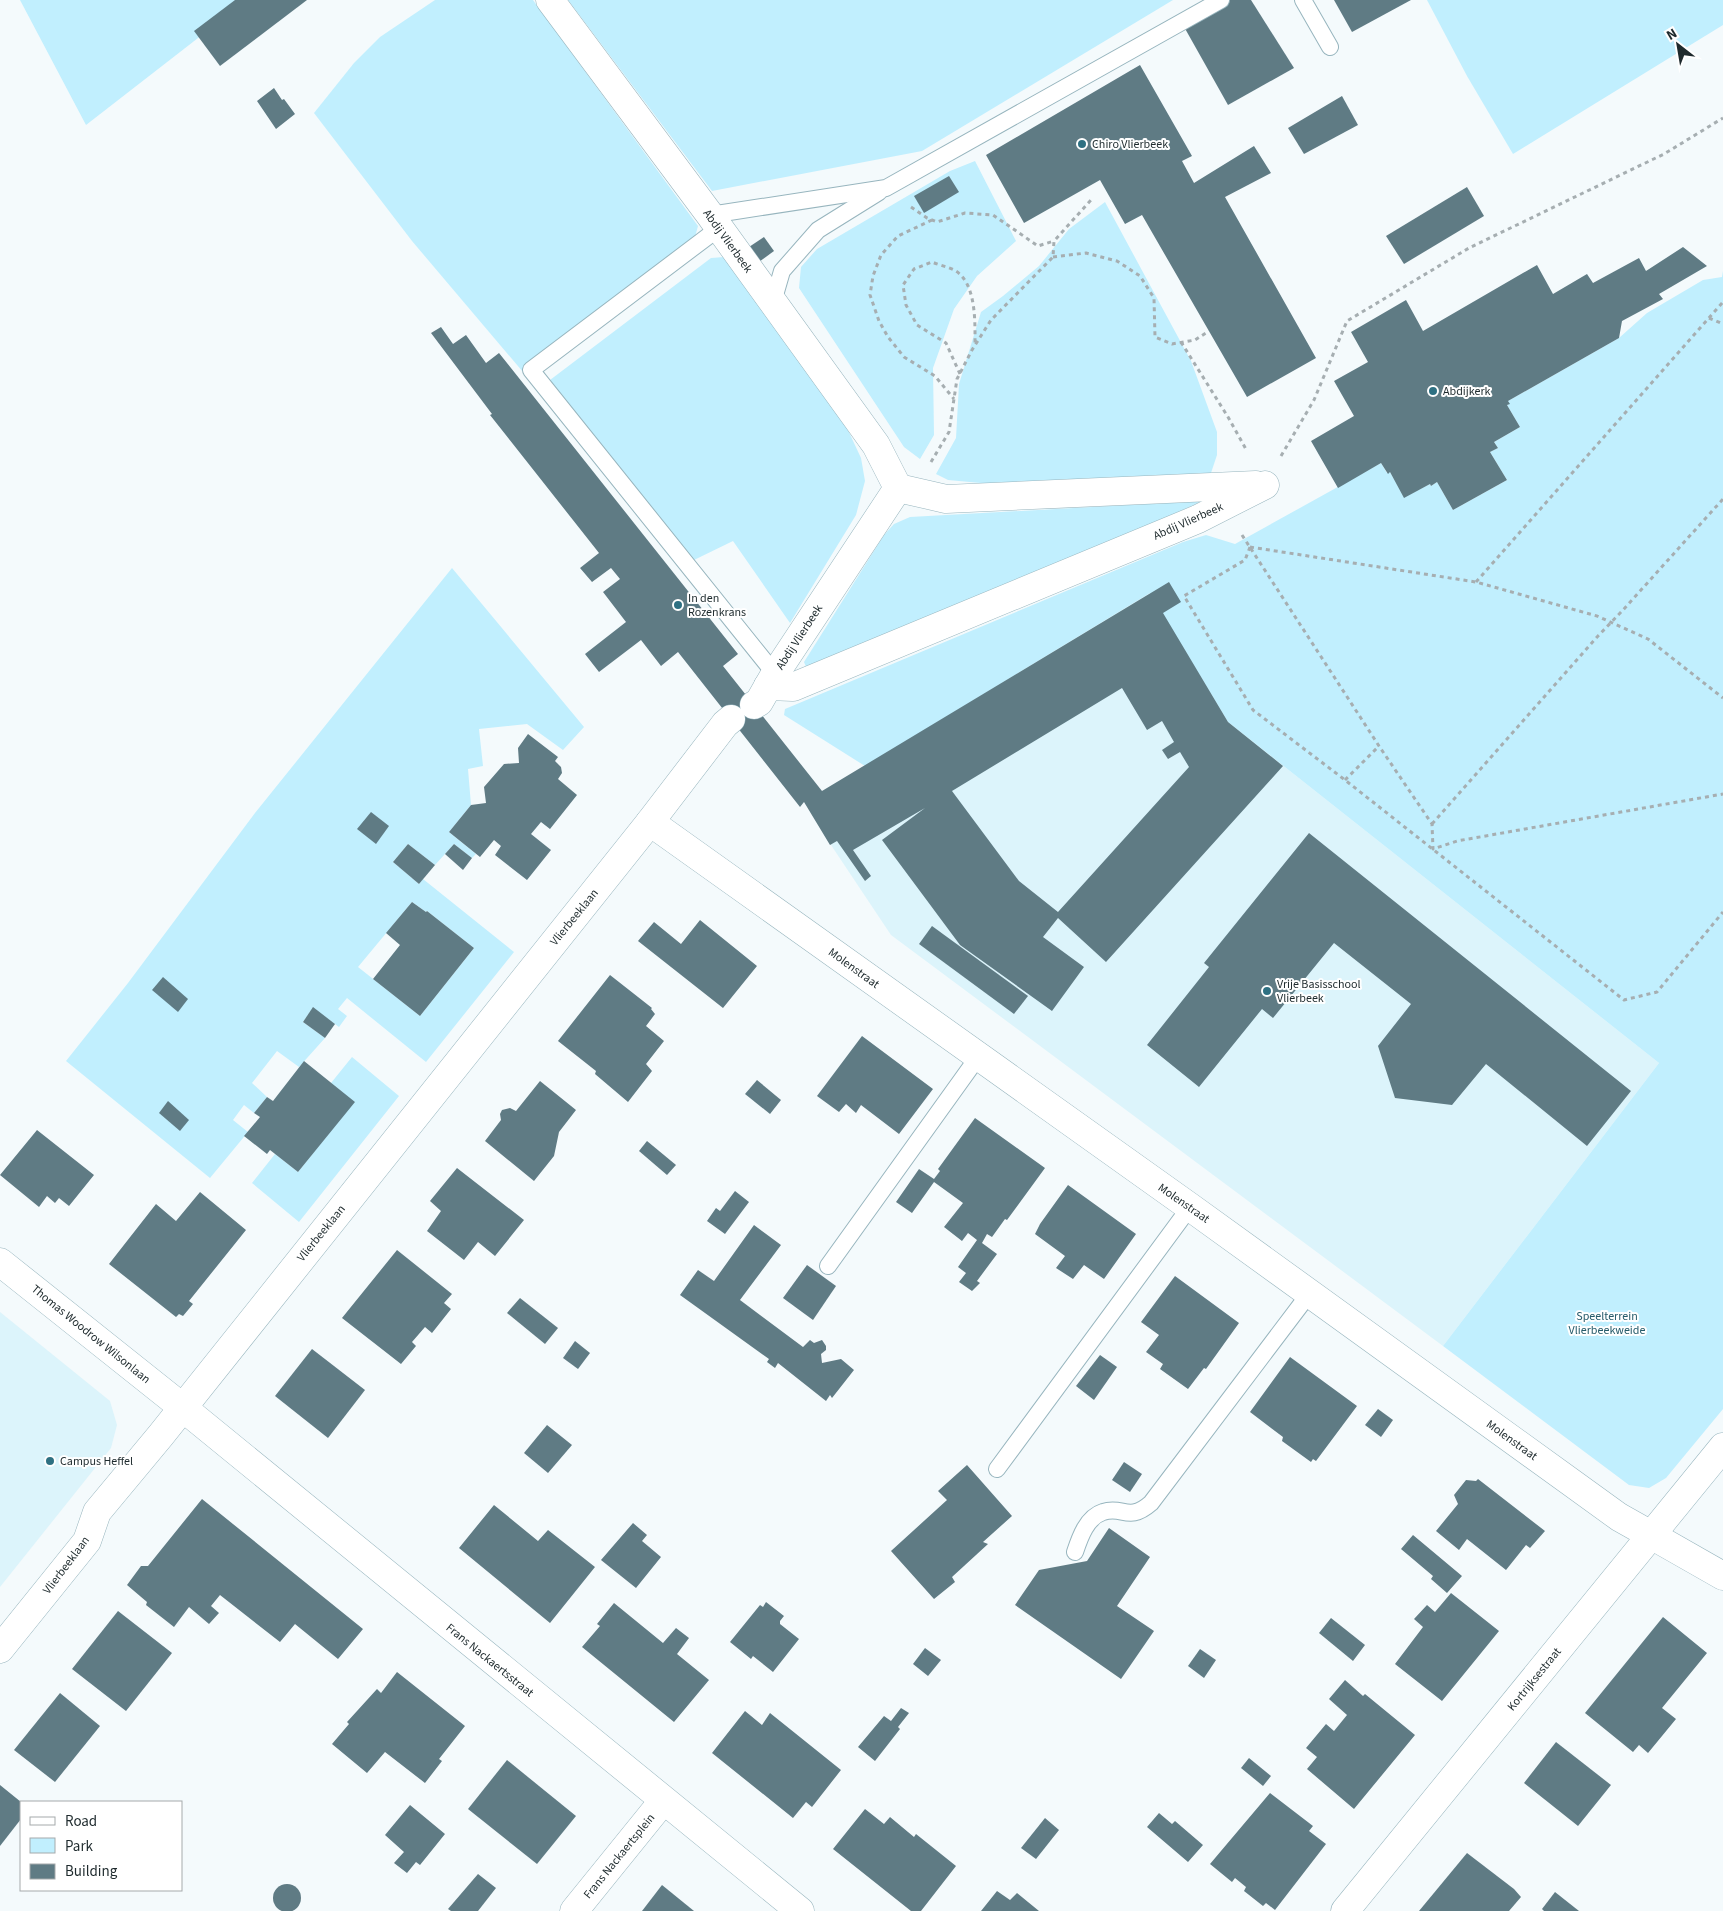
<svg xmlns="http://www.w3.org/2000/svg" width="1723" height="1911" font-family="'Source Sans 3',sans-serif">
	<rect width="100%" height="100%" fill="#f4fafc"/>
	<g fill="#dcf4fb">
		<path d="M1150,593L1228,722L1659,1063L1443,1346L891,935L833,848L805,802Z"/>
		<path d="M0,1312L110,1401L117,1425L111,1448L0,1587Z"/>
	</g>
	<g fill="#c1effe" fill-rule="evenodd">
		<path d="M20,0H247L86,125Z"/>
		<path d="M435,0H533L698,226L692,248L523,372L412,241L314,113L354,63L380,37Z"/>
		<path d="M568,0H1173L922,151L712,191Z"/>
		<path d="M1427,0H1723V25L1513,154L1467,76Z"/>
		<path d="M975,161L1016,241L977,276L954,309L933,368L934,435L920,459L904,447L799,288L801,267L817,249L950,171Z"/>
		<path d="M1105,202L1191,361L1217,432V455L1209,479L1013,486L948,480L936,474L956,438L959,384L981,312L1003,296L1039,266L1069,229Z"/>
		<path d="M724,257L847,428L861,458L865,481L856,515L790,623L733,541L694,560L550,380L711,258Z"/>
		<path d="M1723,271V1409L1666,1478L1649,1488L1629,1485L1443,1346L1659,1063L1228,722L1150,593L865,766L784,715L785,709L1183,542L1206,535L1235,544L1381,463L1387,473L1390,472L1404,497L1430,484L1431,486L1437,482L1453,510L1507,480L1490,452L1498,448L1494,442L1520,427L1507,405L1509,404L1508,401L1619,338L1647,313L1703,280L1722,277Z"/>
		<path d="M1202,501L1019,586L808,672L804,662L884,535L894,524L910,517Z"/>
		<path d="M452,568L584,727L563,750L527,724L479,729L483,766L468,769L471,805L449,832L476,854L472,858L454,844L435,865L408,844L393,862L419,884L423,879L514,952L426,1062L347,998L338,1009L347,1016L339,1027L313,1008L303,1022L325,1038L299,1067L277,1051L252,1083L267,1097L254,1113L244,1105L233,1120L248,1132L210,1178L66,1061L128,983L255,813ZM412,902L426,912L427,911L474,948L420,1016L358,967Z"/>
		<path d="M352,1057L399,1096L299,1222L252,1183L275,1154L298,1172L354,1102L331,1083Z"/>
	</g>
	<g fill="#5f7b84" fill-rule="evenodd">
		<path d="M235,0H307L220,66L194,31Z"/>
		<path d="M1228,0H1251L1294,68L1228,105L1183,25Z"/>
		<path d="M1334,0H1411L1352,32Z"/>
		<path d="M1140,65L1192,156L1182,161L1194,183L1254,146L1271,173L1225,197L1316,358L1247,397L1142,215L1125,224L1100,180L1024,223L986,155Z"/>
		<path d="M274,88L282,100L284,99L295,114L276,129L257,101Z"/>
		<path d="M1342,96L1358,125L1304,154L1288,128Z"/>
		<path d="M949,176L959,192L924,213L914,196Z"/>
		<path d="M1467,187L1484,216L1404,264L1386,236Z"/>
		<path d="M764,237L774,251L759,262L749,247Z"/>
		<path d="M1683,247L1707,266L1659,294L1663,299L1622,321L1619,338L1508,401L1510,404L1507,405L1520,427L1494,442L1498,448L1490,452L1507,480L1453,510L1437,482L1431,486L1430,484L1404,498L1390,472L1388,474L1381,463L1338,488L1311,441L1354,416L1334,381L1368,362L1351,332L1406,300L1423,331L1537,265L1553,294L1587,274L1593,283L1639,258L1646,271Z"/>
		<path d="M441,327L453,344L466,335L486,363L499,353L738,654L723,666L822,791L1169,582L1181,602L1163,613L1228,722L1283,766L1106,962L1058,918L1043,937L1084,967L1052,1011L960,945L882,840L925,808L853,850L871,876L865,881L837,841L830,845L804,802L800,807L678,652L661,666L641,640L599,672L585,654L626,622L603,592L620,579L611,568L592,582L580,568L599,553L490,415L492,414L431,333ZM1122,688L1147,730L1162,721L1174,742L1162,750L1168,759L1180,752L1189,767L1058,912L1019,881L952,791Z"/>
		<path d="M528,734L558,757L555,761L561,767L562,773L558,779L577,795L550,829L541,822L531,834L551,850L527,880L495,855L501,846L494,840L480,857L449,832L471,805L486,803L484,787L504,764L519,763L518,748Z"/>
		<path d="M371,812L389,826L376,844L357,829Z"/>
		<path d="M1309,833L1631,1091L1587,1146L1486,1064L1452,1105L1395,1098L1378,1046L1411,1004L1334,943L1273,1018L1262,1009L1199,1087L1147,1045L1209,967L1204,963Z"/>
		<path d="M408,844L435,865L419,884L393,862Z"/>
		<path d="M454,844L472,858L463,870L445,854Z"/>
		<path d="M412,902L426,912L427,911L474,948L420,1016L373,979L400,945L386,933Z"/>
		<path d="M700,920L757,966L723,1008L638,941L654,922L681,944Z"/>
		<path d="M932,926L1028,996L1014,1014L919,944Z"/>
		<path d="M610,975L652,1008L651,1009L655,1014L646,1026L664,1041L646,1064L652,1071L628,1102L595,1074L596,1071L558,1041Z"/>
		<path d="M163,977L188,999L178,1012L152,990Z"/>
		<path d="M313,1007L335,1024L325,1038L303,1022Z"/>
		<path d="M862,1036L933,1089L899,1134L861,1105L856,1113L846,1104L839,1112L817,1096Z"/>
		<path d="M304,1061L355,1102L298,1172L270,1150L267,1154L244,1136L260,1117L254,1113L267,1097L273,1101Z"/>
		<path d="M757,1080L781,1100L770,1114L745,1094Z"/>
		<path d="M540,1081L576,1110L559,1132L554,1156L534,1181L485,1141L501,1120L500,1114L502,1110L510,1108L516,1111Z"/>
		<path d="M168,1101L189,1120L180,1131L159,1113Z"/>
		<path d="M975,1118L1045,1168L1007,1220L1005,1219L992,1237L987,1234L982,1243L997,1254L977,1281L980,1283L972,1291L959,1282L966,1273L958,1267L977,1240L968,1233L962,1241L944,1227L963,1203L934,1182L912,1213L896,1202L919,1169L934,1179L940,1171L938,1169Z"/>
		<path d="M37,1130L94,1175L69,1206L59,1198L55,1203L47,1196L39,1207L0,1175Z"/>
		<path d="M647,1141L676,1165L667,1175L639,1151Z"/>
		<path d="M457,1168L524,1220L495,1256L478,1242L464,1260L427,1231L441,1211L430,1201Z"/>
		<path d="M1068,1185L1136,1234L1104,1279L1084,1265L1073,1279L1056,1268L1065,1256L1035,1234L1040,1224Z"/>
		<path d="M735,1191L749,1202L725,1234L707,1221L716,1208L720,1211Z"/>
		<path d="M200,1192L246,1230L189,1301L193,1304L183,1316L179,1314L176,1317L109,1264L156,1204L176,1221Z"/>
		<path d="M754,1225L781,1245L740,1300L803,1347L810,1340L814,1343L822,1340L826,1346V1350L821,1354L822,1363L841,1359L854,1370L832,1398L830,1395L826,1401L778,1363L775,1368L767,1362L769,1359L680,1295L698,1270L714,1281Z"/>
		<path d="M397,1250L452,1294L444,1303L451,1309L432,1333L425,1327L412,1342L416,1346L401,1364L342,1318Z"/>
		<path d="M807,1265L836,1286L813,1320L783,1298Z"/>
		<path d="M1175,1276L1239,1323L1206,1369L1204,1368L1188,1389L1160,1369L1163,1364L1146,1352L1159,1335L1141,1322Z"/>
		<path d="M520,1298L558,1328L545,1344L507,1313Z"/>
		<path d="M575,1341L590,1353L578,1369L563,1358Z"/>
		<path d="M312,1349L365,1390L328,1438L275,1396Z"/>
		<path d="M1100,1355L1117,1367L1094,1400L1076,1386Z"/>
		<path d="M1290,1357L1357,1406L1316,1461L1313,1459L1311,1462L1282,1441L1283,1437L1250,1412Z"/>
		<path d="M1378,1409L1393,1420L1381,1437L1365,1425Z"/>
		<path d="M547,1425L572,1445L548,1473L524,1453Z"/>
		<path d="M1124,1462L1142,1474L1130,1492L1112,1480Z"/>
		<path d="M967,1465L1012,1516L983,1542L988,1544L952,1577L955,1582L934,1599L891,1551L947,1500L938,1491Z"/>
		<path d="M1478,1479L1545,1531L1530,1548L1526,1545L1506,1570L1467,1539L1459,1550L1436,1531L1458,1504L1454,1495L1466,1480L1476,1481Z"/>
		<path d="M202,1499L363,1629L338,1659L295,1624L280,1642L220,1595L211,1606L219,1613L209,1624L189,1607L174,1627L146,1605L147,1602L127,1585L141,1566H148Z"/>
		<path d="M494,1505L538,1541L548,1530L595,1567L550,1623L459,1548Z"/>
		<path d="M633,1523L647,1535L642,1541L661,1557L636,1588L601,1560Z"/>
		<path d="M1109,1528L1150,1557L1117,1606L1154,1631L1121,1679L1015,1605L1039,1570L1087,1561Z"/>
		<path d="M1413,1535L1462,1576L1447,1593L1431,1579L1433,1576L1401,1549Z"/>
		<path d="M1451,1593L1499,1631L1442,1701L1395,1664L1423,1627L1414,1619L1427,1605L1435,1612Z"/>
		<path d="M766,1602L784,1616L780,1621V1624L799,1639L773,1672L753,1656L751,1659L730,1642L760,1605L763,1607Z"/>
		<path d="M614,1603L663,1643L676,1628L689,1638L677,1654L709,1680L674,1722L582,1647L600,1626L597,1624Z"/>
		<path d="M118,1611L172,1653L126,1711L72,1669Z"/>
		<path d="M1663,1617L1707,1653L1662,1708L1676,1719L1648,1753L1639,1745L1633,1752L1585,1713Z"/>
		<path d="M1331,1618L1365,1645L1353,1661L1319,1633Z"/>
		<path d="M925,1648L941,1660L928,1676L913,1664Z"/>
		<path d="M1200,1649L1216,1660L1204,1678L1188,1666Z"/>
		<path d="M397,1672L465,1726L439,1759L442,1761L425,1783L385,1752L367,1773L332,1744L349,1724L347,1722L377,1689L381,1693Z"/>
		<path d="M1345,1680L1363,1696L1365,1694L1415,1735L1354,1809L1307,1769L1317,1757L1306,1748L1326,1724L1334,1731L1347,1715L1329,1699Z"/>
		<path d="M60,1693L100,1726L55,1782L14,1750Z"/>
		<path d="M901,1708L909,1713L898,1727L900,1729L875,1761L858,1747L884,1716L891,1721Z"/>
		<path d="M745,1711L762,1725L770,1713L841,1770L812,1807L806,1802L793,1818L712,1753Z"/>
		<path d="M1556,1742L1611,1785L1578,1826L1524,1783Z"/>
		<path d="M1249,1758L1271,1776L1263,1786L1241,1768Z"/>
		<path d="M507,1760L576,1816L537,1864L468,1809Z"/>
		<path d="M0,1785L21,1802V1819L0,1846Z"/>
		<path d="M1270,1793L1313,1826L1309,1831L1326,1844L1275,1910L1266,1903L1263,1906L1244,1891L1246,1887L1235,1878L1232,1882L1210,1864Z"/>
		<path d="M410,1805L445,1834L420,1865L416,1862L407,1873L394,1863L404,1852L385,1835Z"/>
		<path d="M865,1809L884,1824L890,1817L914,1837L916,1834L956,1866L921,1911H911L833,1849Z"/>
		<path d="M1159,1813L1172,1824L1175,1821L1203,1845L1188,1862L1147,1827Z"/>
		<path d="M1045,1818L1059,1830L1036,1859L1021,1848Z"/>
		<path d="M1467,1853L1514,1889L1521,1897L1509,1911H1419Z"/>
		<path d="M478,1874L496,1888L478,1911H451L448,1909Z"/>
		<circle cx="287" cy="1898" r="14"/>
		<path d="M662,1885L694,1911H642Z"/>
		<path d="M997,1891L1010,1900L1017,1893L1039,1911H981Z"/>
		<path d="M1555,1892L1579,1911H1544L1542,1909Z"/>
	</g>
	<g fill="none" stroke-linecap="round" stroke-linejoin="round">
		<defs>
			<g id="lane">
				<path d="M1303,0L1330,47"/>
				<path d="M710,215L886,188L1221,0"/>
				<path d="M719,228L531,370L775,674"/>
				<path d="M773,302L782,271L818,230L879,192"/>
				<path d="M828,1266L978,1057"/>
				<path d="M997,1469L1190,1207"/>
				<path d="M1075,1552C1080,1537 1087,1517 1103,1512C1123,1505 1128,1523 1151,1503L1309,1294"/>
			</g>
			<g id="street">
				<path d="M550,0L710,215L876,445L898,488"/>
				<path d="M898,488L946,499L1256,485"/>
				<path d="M768,686L793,687L1198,519L1265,485"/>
				<path d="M754,705L759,702L775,674L898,488"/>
				<path d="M650,822L1190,1207L1572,1483L1619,1517L1651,1535"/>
				<path d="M0,1262L182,1407L800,1911"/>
				<path d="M0,1649L87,1541L97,1512L161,1435L650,822L725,724L731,719"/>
				<path d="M574,1911L663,1801"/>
			</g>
			<g id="secondary">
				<path d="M1651,1535L1723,1576"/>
				<path d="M1345,1911L1723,1447"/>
			</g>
		</defs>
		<use href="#lane" stroke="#97b5be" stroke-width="18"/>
		<use href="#street" stroke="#97b5be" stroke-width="29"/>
		<use href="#secondary" stroke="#97b5be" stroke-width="29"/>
		<g stroke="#a6aeb1" stroke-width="3" stroke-dasharray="4 4" stroke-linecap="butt">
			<path d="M911,207L927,218L937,222L965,213L993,215L1038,246L1054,241"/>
			<path d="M932,220L898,236L881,255L873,276L870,295L879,321L888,337L904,357L935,376L954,399"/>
			<path d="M1053,257L1086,253L1117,261L1140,276L1154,298L1155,337L1172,344L1195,340L1209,331"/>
			<path d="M1709,318L1723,324"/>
			<path d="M1181,342L1228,417L1247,451"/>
			<path d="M960,374L946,343L917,325L906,305L903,285L914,269L932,262C939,265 948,267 954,270C977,282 975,324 975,346"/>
			<path d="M1281,456L1314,400L1347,321L1469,248L1664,154L1723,118"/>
			<path d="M931,462L949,432L957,379L972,350L991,320L1053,257L1054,241L1091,200"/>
			<path d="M1242,535L1379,746L1432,824L1433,849L1457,841L1723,794"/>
			<path d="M1250,547L1245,560L1184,596L1253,710L1345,780L1624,1000L1657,992L1723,912"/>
			<path d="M1250,547L1476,582L1597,616L1648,639L1723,698"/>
			<path d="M1476,582L1723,302"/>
			<path d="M1345,780L1379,746"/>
			<path d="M1432,824L1598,636L1623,610L1723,499"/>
		</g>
		<use href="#lane" stroke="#fff" stroke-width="16"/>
		<use href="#street" stroke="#fff" stroke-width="28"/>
		<use href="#secondary" stroke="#fff" stroke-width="28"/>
	</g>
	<g fill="#2e7082" stroke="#fff" stroke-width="2">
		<circle cx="1082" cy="144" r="5"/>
		<circle cx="1433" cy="391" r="5"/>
		<circle cx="678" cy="605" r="5"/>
		<circle cx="1267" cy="991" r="5"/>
		<circle cx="50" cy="1461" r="5"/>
	</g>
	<g text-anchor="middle" stroke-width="4" stroke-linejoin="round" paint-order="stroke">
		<g font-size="12" fill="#1e2a2d" stroke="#fff" text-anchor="start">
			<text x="1092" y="148">Chiro Vlierbeek</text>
			<text x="1443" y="395">Abdijkerk</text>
			<text x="688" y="602">In den<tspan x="688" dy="14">Rozenkrans</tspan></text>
			<text x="1277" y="988">Vrije Basisschool<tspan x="1277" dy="14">Vlierbeek</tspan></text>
			<text x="60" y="1465">Campus Heffel</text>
		</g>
		<g font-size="12" fill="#1e2a2d" stroke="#fff">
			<text transform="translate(728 241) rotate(54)" y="4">Abdij Vlierbeek</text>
			<text transform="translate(1188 521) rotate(-24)" y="4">Abdij Vlierbeek</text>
			<text transform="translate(799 637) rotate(-57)" y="4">Abdij Vlierbeek</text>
			<text transform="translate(574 917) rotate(-51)" y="4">Vlierbeeklaan</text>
			<text transform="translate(854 968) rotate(36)" y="4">Molenstraat</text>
			<text transform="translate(1184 1203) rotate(35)" y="4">Molenstraat</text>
			<text transform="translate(321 1233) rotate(-51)" y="4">Vlierbeeklaan</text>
			<text transform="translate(91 1334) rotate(39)" y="4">Thomas Woodrow Wilsonlaan</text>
			<text transform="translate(1512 1440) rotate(36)" y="4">Molenstraat</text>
			<text transform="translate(66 1565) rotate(-53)" y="4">Vlierbeeklaan</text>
			<text transform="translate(490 1660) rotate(39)" y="4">Frans Nackaertsstraat</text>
			<text transform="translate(1534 1679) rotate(-51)" y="4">Kortrijksestraat</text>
			<text transform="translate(619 1856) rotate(-51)" y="4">Frans Nackaertsplein</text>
		</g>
		<g font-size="12" fill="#265b6a" stroke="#fff">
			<text x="1607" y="1320">Speelterrein<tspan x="1607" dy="14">Vlierbeekweide</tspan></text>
		</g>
	</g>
	<rect x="20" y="1801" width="162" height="90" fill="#ffffff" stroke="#a5aaab"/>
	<rect x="30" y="1817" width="25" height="8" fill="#ffffff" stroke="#a5aaab"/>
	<text x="65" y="1826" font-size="15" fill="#1e2a2d">Road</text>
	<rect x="30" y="1838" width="25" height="15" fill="#c1effe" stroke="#a5aaab"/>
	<text x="65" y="1851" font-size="15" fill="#1e2a2d">Park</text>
	<rect x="30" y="1864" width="25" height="15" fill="#5f7b84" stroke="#a5aaab"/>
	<text x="65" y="1876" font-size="15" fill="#1e2a2d">Building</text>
	<g transform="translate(1678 45) rotate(329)" stroke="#ffffff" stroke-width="4" paint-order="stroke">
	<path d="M0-4L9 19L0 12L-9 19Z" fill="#1e2a2d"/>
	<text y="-8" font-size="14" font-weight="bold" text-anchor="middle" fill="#1e2a2d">N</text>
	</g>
</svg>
